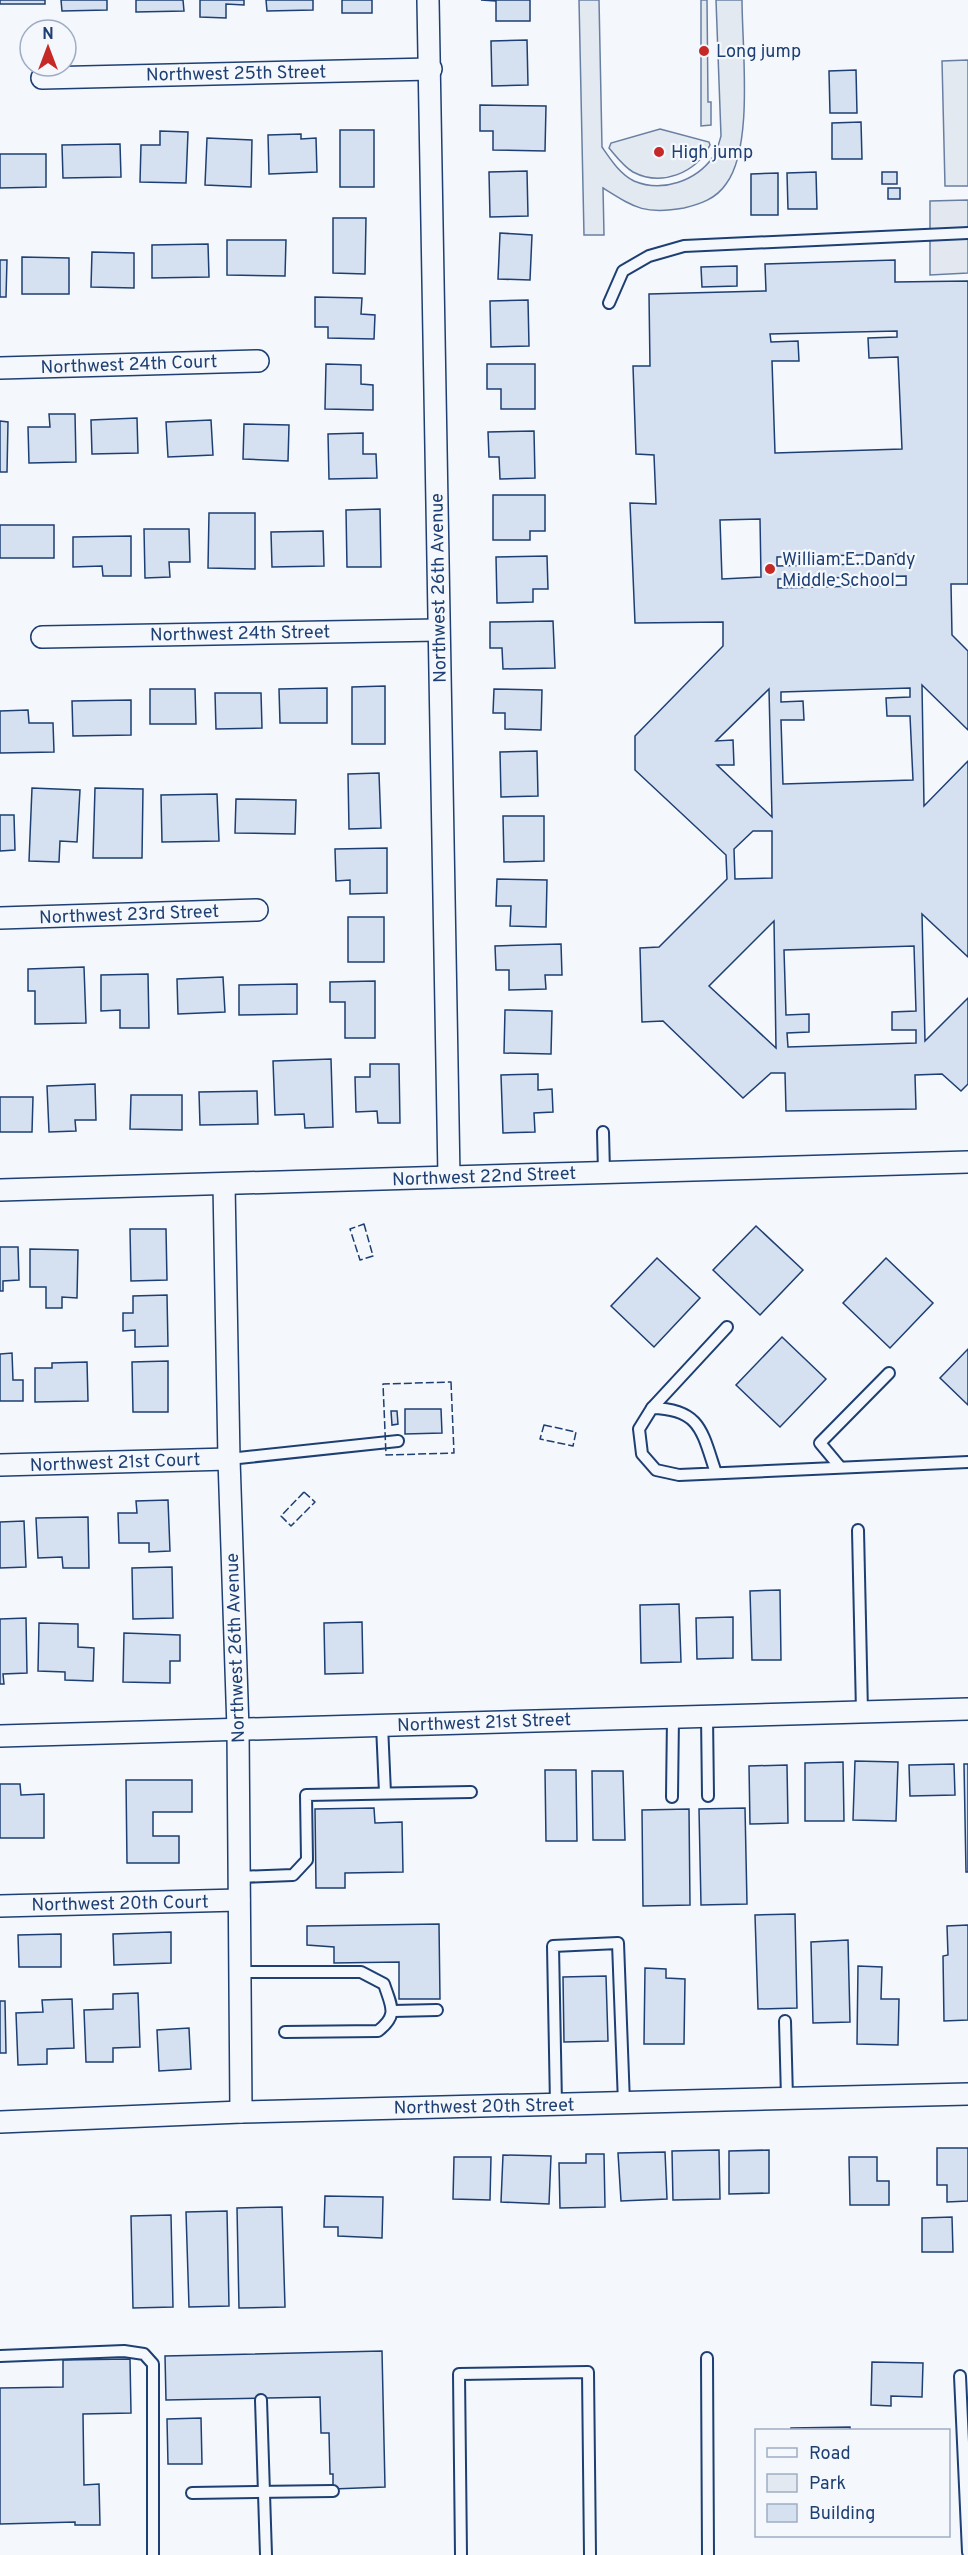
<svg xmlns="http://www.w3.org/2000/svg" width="968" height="2555" font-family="Overpass,sans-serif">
	<rect width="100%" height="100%" fill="#f4f7fb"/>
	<g fill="#e3e9f0" stroke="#687fa3" stroke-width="1.5">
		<path d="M579,0H599L602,147C611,160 620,174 634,181C662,193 696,181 713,157C717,151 719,143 721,136L716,0H742C742,47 754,147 726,184C716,199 700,204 684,208C645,215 635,208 603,188L604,235H584Z"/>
		<path d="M701,0H707L708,102H711V125L701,126Z"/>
		<path d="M968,60V186H945L942,61Z"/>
		<path d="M660,129L709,142L710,145C696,173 662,187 633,172C623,166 616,156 609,148L611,143Z"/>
	</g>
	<path fill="#e3e8f0" stroke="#687fa3" stroke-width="1.5" d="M968,200V273L930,275V201Z"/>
	<g fill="#d5e0f0" stroke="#1d3f73" stroke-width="1.5" fill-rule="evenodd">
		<rect x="0" y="0" width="45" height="4"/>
		<path d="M61,0H107V10L62,11Z"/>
		<path d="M136,0H183L184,11L136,12Z"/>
		<path d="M200,0H244V5L226,4V18L200,17Z"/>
		<path d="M266,0H313V10L267,11Z"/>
		<rect x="342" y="0" width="30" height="13"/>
		<path d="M481,0H530V21H496V1Z"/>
		<path d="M527,40L528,85L492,86L491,41Z"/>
		<path d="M856,70L857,113H830L829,71Z"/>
		<path d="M480,105L546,106L545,151L493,150V131H480Z"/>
		<path d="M861,122L862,159H832V123Z"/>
		<rect x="340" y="130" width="34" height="57"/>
		<path d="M160,131L188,132L186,183L140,182L141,145H160Z"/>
		<path d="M301,134V139L316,138L317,172L269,174L268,135Z"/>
		<path d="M207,138L252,140L251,187L205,185Z"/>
		<path d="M120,144L121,177L63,178L62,145Z"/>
		<path d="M0,154H46V187L0,188Z"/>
		<path d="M527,171L528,216L490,217L489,172Z"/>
		<path d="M816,172L817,209H788L787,173Z"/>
		<rect x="882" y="172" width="15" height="12"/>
		<path d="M778,173V215H751V174Z"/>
		<rect x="888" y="188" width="12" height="11"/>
		<path d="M333,218H366L365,274L333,273Z"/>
		<path d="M500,233L532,235L530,280L498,279Z"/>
		<path d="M227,240H286L285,276L227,275Z"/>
		<path d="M208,244L209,277L152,278V245Z"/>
		<path d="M92,252L134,253V288L91,287Z"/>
		<path d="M22,257L69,258V294H22Z"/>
		<path d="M0,260H7L6,297H0Z"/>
		<path d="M895,260V282L968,281V584H951L952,635L968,651V730L922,685L924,806L968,761V957L922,914L925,1041L968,998V1084L961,1091L942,1074L915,1075L916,1109L786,1111L785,1073H771L743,1098L663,1021L642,1022L640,948L659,947L727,879L726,855L635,770V736L723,646V622L635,623L630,503L656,504L654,455L636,454L633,366H650L649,294L766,291L765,264ZM897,331V337L868,338L869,358L898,357L902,449L775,453L772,361H799L798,341L771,342L770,334ZM760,519L761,577L722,579L720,520ZM905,554V563L777,566V557ZM906,576V585L778,588V579ZM910,688V697L886,698L887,716H910L913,780L783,784L781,720H804L803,701L781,702V692ZM769,689L772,817L717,765H734L733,740L716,741ZM753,831H772V878L735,879L734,849ZM774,921L776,1048L709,986ZM914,946L916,1011L892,1012V1030H916V1043L788,1047L787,1033L809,1032V1014L786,1015L784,950Z"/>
		<path d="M737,266V286L702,287L701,267Z"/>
		<path d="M315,297L362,298L361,314L375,315L374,339L328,338V327H315Z"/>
		<path d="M528,300L529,346L491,347L490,301Z"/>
		<path d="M326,364L361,365V384L373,385V410L325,409Z"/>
		<path d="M487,364H535V409H501V389H487Z"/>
		<path d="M49,414H75L76,462L29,463L28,427H50Z"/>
		<path d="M137,418L138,453L92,454L91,420Z"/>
		<path d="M211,420L213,455L168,457L166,422Z"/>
		<path d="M0,421L8,422L7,472H0Z"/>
		<path d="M244,424L289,425L288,461L243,459Z"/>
		<path d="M534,431L535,478L500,479L499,457H489L488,432Z"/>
		<path d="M363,433V454H376L377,478L329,479L328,434Z"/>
		<path d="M493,495H545V531H530V540H493Z"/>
		<path d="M380,509L381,567H347L346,510Z"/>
		<path d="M209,513H255V569L208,568Z"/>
		<rect x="0" y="525" width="54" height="33"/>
		<path d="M144,529H189L190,562H169L170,577L145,578Z"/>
		<path d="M323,531L324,566L272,567L271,532Z"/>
		<path d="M131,536V576H103L102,566L73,567V537Z"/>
		<path d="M547,556L548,589H533V602L497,603L496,557Z"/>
		<path d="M553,621L555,668L503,669L502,648H490V622Z"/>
		<path d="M385,686V744H352V687Z"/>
		<path d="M327,688V723H280L279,689Z"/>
		<path d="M150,689H195L196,724H150Z"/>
		<path d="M494,689L542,690L541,730L505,729V713H493Z"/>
		<path d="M215,693H261L262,728L216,729Z"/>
		<path d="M131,700V735L73,736L72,701Z"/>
		<path d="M28,710L29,723H53L54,752L0,753V711Z"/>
		<path d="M537,751L538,796L501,797L500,752Z"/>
		<path d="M379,773L381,828L349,829L348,774Z"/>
		<path d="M32,788L80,790L77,842L60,841L59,862L29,861Z"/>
		<path d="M95,788L143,789L142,858H93Z"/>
		<path d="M217,794L219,841L162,842L161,795Z"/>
		<path d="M236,799L296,800L295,834L235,833Z"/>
		<path d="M0,815H14L15,850L0,851Z"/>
		<path d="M503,816H544V861L504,862Z"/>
		<path d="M387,848V893L350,894V880L336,881L335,849Z"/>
		<path d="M497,879L547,880L546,927L510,926L511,906H496Z"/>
		<rect x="348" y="917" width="36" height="45"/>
		<path d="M561,944L562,975H545L546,989L509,990V970H496L495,946Z"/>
		<path d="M84,967L86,1023L35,1024V991H28V969Z"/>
		<path d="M148,974L149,1028H120V1010L101,1011V975Z"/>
		<path d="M223,977L225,1012L178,1014L177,979Z"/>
		<path d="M375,981V1038H345V1002H330V982Z"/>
		<path d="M297,984V1014L239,1015V985Z"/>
		<path d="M505,1010L552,1011L551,1054L504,1053Z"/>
		<path d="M331,1059L333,1127L305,1128L304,1114L275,1115L273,1061Z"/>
		<path d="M370,1064H399L400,1123H378L377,1111L356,1112L355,1077H370Z"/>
		<path d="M538,1074V1090L552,1089L553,1112L534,1113L535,1132L503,1133L501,1075Z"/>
		<path d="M95,1084L96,1120H75L76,1131L49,1132L47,1086Z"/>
		<path d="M257,1091L258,1124L200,1125L199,1092Z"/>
		<path d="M131,1095H182V1130L130,1129Z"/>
		<path d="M0,1097H33L32,1132H0Z"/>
		<path d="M756,1226L803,1270L760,1315L713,1270Z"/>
		<path d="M130,1229H166L167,1280L131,1281Z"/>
		<path d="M0,1247H18L19,1280L3,1281V1291H0Z"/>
		<path d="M30,1249L78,1250L77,1298L62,1297V1308H46V1287H30Z"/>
		<path d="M657,1258L700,1298L654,1347L611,1306Z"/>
		<path d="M886,1258L933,1303L890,1348L843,1303Z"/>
		<path d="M167,1295L168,1346L135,1347V1330L123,1331V1313H133V1296Z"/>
		<path d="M782,1337L826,1379L780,1427L736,1385Z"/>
		<path d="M968,1349V1405L940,1378Z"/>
		<path d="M12,1353L13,1380H23V1401H0V1354Z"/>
		<path d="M168,1361V1412H133L132,1362Z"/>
		<path d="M87,1362L88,1401L35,1402V1368H52V1363Z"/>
		<path d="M405,1409H441L442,1433L405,1434Z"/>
		<path d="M391,1411H397L398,1424L392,1425Z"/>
		<path d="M168,1500L170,1551L149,1552V1543H119L118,1513H137L136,1501Z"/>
		<path d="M88,1517L89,1568H63L62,1557L38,1558L36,1518Z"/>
		<path d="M24,1521L26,1567L0,1568V1522Z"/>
		<path d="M172,1567L173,1618L133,1619L132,1568Z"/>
		<path d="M780,1590L781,1660H752L750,1591Z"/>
		<path d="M679,1604L681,1662L641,1663L640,1605Z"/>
		<path d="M733,1617V1658L697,1659L696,1618Z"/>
		<path d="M26,1618L27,1673L3,1674L4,1684H0V1619Z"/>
		<path d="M362,1622L363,1673L325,1674L324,1623Z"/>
		<path d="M39,1623L78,1624V1647L94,1648L93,1681L65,1680V1672L38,1671Z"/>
		<path d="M124,1633L180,1635V1661H170V1683L123,1682Z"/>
		<path d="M855,1761L898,1762L896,1821L853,1820Z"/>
		<path d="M843,1762L844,1821H805V1763Z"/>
		<path d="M954,1764L955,1795L910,1796L909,1765Z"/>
		<path d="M964,1764H968V1872H966Z"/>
		<path d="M787,1765L788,1823L750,1824L749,1766Z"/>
		<path d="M545,1770H576L577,1841H546Z"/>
		<path d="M592,1771H623L625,1840H593Z"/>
		<path d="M126,1780H192V1812H153V1836H179V1863H127Z"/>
		<path d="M0,1784H20L21,1795L44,1794V1838H0Z"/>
		<path d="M374,1808L375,1823L402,1822L403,1872L345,1873V1888H316L315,1809Z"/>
		<path d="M745,1808L747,1904L701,1905L699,1809Z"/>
		<path d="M689,1809L690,1905L643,1906L642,1810Z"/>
		<path d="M795,1914L797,2008L758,2009L755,1915Z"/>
		<path d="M439,1924L440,1999H399V1962L334,1963V1947L307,1945V1926Z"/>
		<path d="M968,1925V2020L944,2021L943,1956L948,1955L947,1926Z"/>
		<path d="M171,1932V1963L114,1965L113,1934Z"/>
		<path d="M61,1934V1967H19L18,1935Z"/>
		<path d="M848,1940L850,2022L813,2023L811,1942Z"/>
		<path d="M858,1966L882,1967L881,1999H899L898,2045L857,2044Z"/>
		<path d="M645,1968L666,1969V1978L685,1979L684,2044H644Z"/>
		<path d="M606,1976L608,2041L564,2042L563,1977Z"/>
		<path d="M138,1993L140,2047L113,2048V2062H86L84,2010L113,2009V1994Z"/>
		<path d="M72,1999L74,2048L47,2049V2064L18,2065L16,2013L43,2012L42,2000Z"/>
		<path d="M0,2001H5L6,2053H0Z"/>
		<path d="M189,2028L191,2069L159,2071L157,2030Z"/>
		<path d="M937,2148H968V2201L947,2202V2185H937Z"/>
		<path d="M719,2150L720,2199L673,2200L672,2151Z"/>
		<path d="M769,2150V2193L729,2194V2151Z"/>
		<path d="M665,2152L667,2199L621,2201L618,2153Z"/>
		<path d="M586,2154H604L605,2207L560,2208L559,2163H586Z"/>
		<path d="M503,2155L551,2156L549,2204L501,2202Z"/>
		<path d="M454,2157H491L490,2200L453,2199Z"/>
		<path d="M849,2157H877V2181H889V2205H850Z"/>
		<path d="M325,2196L383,2197L382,2238L338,2236V2227H324Z"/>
		<path d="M282,2207L285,2307L239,2308L237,2208Z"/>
		<path d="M227,2211L229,2306L189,2307L186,2212Z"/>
		<path d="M171,2215L173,2307L133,2308L131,2216Z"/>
		<path d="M952,2217L953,2252H922V2218Z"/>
		<path d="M382,2351L385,2487L333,2489V2474H330L329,2433H321L320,2397L166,2400L165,2356Z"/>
		<path d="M130,2359L131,2413L83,2414L84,2485L99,2484L100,2525H75V2522L0,2524V2388L63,2387V2360Z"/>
		<path d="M872,2362L923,2363L922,2397L891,2396V2406L871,2405Z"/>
		<path d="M201,2418L202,2464H168L167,2419Z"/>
		<path d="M850,2427V2430H791V2428Z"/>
	</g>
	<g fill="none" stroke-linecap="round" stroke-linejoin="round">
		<defs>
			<g id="lane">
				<path d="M609,303L623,271L649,256L684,246L968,233"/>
				<path d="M603,1132L604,1172"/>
				<path d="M652,1408L727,1327"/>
				<path d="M229,1459L398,1441"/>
				<path d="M840,1467L820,1443L889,1373"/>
				<path d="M716,1473C702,1432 701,1409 652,1408L639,1429L642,1454L656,1470L679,1475L968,1462"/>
				<path d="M858,1530L862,1712"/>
				<path d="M707,1716L708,1796"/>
				<path d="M382,1725L385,1793"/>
				<path d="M672,1797L673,1717"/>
				<path d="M239,1877L293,1875L307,1860L306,1795L471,1792"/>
				<path d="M240,1972H361L384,1984C391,2006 399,2015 378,2031L285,2032"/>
				<path d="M393,2011L437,2010"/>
				<path d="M785,2021L787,2098"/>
				<path d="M556,2104L553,1946L618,1943L624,2103"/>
				<path d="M0,2356L124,2351L144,2354L153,2364V2555"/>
				<path d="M707,2358L708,2555"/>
				<path d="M960,2376L968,2552"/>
				<path d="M261,2400L266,2555"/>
				<path d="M192,2493L333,2491"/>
				<path d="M461,2555L459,2374L588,2372L590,2555"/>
			</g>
			<g id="street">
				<path d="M428,0L449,1177"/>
				<path d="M42,78L431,69"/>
				<path d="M0,368L258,361"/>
				<path d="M42,637L438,630"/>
				<path d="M0,918L257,910"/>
				<path d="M224,1184L229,1459L238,1729L241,2112"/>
				<path d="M0,1190L968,1162"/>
				<path d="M0,1465L229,1459"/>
				<path d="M0,1736L968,1709"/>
				<path d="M0,1906L239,1900"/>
				<path d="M0,2122L241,2112L968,2094"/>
			</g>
		</defs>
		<use href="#lane" stroke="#1d3f73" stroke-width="14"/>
		<use href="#street" stroke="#1d3f73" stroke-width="24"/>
		<use href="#lane" stroke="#f4f7fb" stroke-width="10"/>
		<use href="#street" stroke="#f4f7fb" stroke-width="21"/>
		<g stroke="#1d3f73" stroke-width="1.5" stroke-dasharray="8 3" stroke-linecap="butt">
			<path d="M364,1224L373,1256L360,1260L350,1229Z"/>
			<path d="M451,1382L454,1453L386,1455L383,1384Z"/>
			<path d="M544,1425L576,1432L573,1446L540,1439Z"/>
			<path d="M304,1492L315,1502L291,1526L281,1516Z"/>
		</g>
	</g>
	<g fill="#c62828" stroke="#f4f7fb" stroke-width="2">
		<circle cx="704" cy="51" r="6"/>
		<circle cx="659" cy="152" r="6"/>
		<circle cx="770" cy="569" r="6"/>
	</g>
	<g text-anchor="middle" stroke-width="4.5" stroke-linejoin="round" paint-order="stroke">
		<g font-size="18" fill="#1d3f73" stroke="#f4f7fb" text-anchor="start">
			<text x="716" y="57">Long jump</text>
			<text x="671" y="158">High jump</text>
			<text x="782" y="565">William E. Dandy<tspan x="782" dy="21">Middle School</tspan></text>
		</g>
		<g font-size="18" fill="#1d3f73" stroke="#f4f7fb">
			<text transform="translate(236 73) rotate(-1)" y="6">Northwest 25th Street</text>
			<text transform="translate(129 364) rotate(-2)" y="6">Northwest 24th Court</text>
			<text transform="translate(438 588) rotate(-91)" y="6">Northwest 26th Avenue</text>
			<text transform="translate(240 633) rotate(-1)" y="6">Northwest 24th Street</text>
			<text transform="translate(129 914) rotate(-2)" y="6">Northwest 23rd Street</text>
			<text transform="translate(484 1176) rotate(-2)" y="6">Northwest 22nd Street</text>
			<text transform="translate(115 1462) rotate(-2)" y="6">Northwest 21st Court</text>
			<text transform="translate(235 1648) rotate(-92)" y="6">Northwest 26th Avenue</text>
			<text transform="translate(484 1722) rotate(-2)" y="6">Northwest 21st Street</text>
			<text transform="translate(120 1903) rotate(-1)" y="6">Northwest 20th Court</text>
			<text transform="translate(484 2106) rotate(-1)" y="6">Northwest 20th Street</text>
		</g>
	</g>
	<rect x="755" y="2429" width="195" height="108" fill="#f4f7fb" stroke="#9eadc5" stroke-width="1.5"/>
	<rect x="767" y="2448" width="30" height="9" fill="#f4f7fb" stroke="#9eadc5" stroke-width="1.5"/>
	<text x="809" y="2459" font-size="18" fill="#1d3f73">Road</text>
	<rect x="767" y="2474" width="30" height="18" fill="#e3e9f0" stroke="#9eadc5" stroke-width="1.5"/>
	<text x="809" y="2489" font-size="18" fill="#1d3f73">Park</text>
	<rect x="767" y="2504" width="30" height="18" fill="#d5e0f0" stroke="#9eadc5" stroke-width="1.5"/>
	<text x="809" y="2519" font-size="18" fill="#1d3f73">Building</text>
	<g transform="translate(48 48)"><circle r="28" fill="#f4f7fb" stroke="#9eadc5" stroke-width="1.5"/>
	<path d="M0-4.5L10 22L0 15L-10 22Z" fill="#c62828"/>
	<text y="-9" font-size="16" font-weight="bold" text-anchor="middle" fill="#1d3f73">N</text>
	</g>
</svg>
